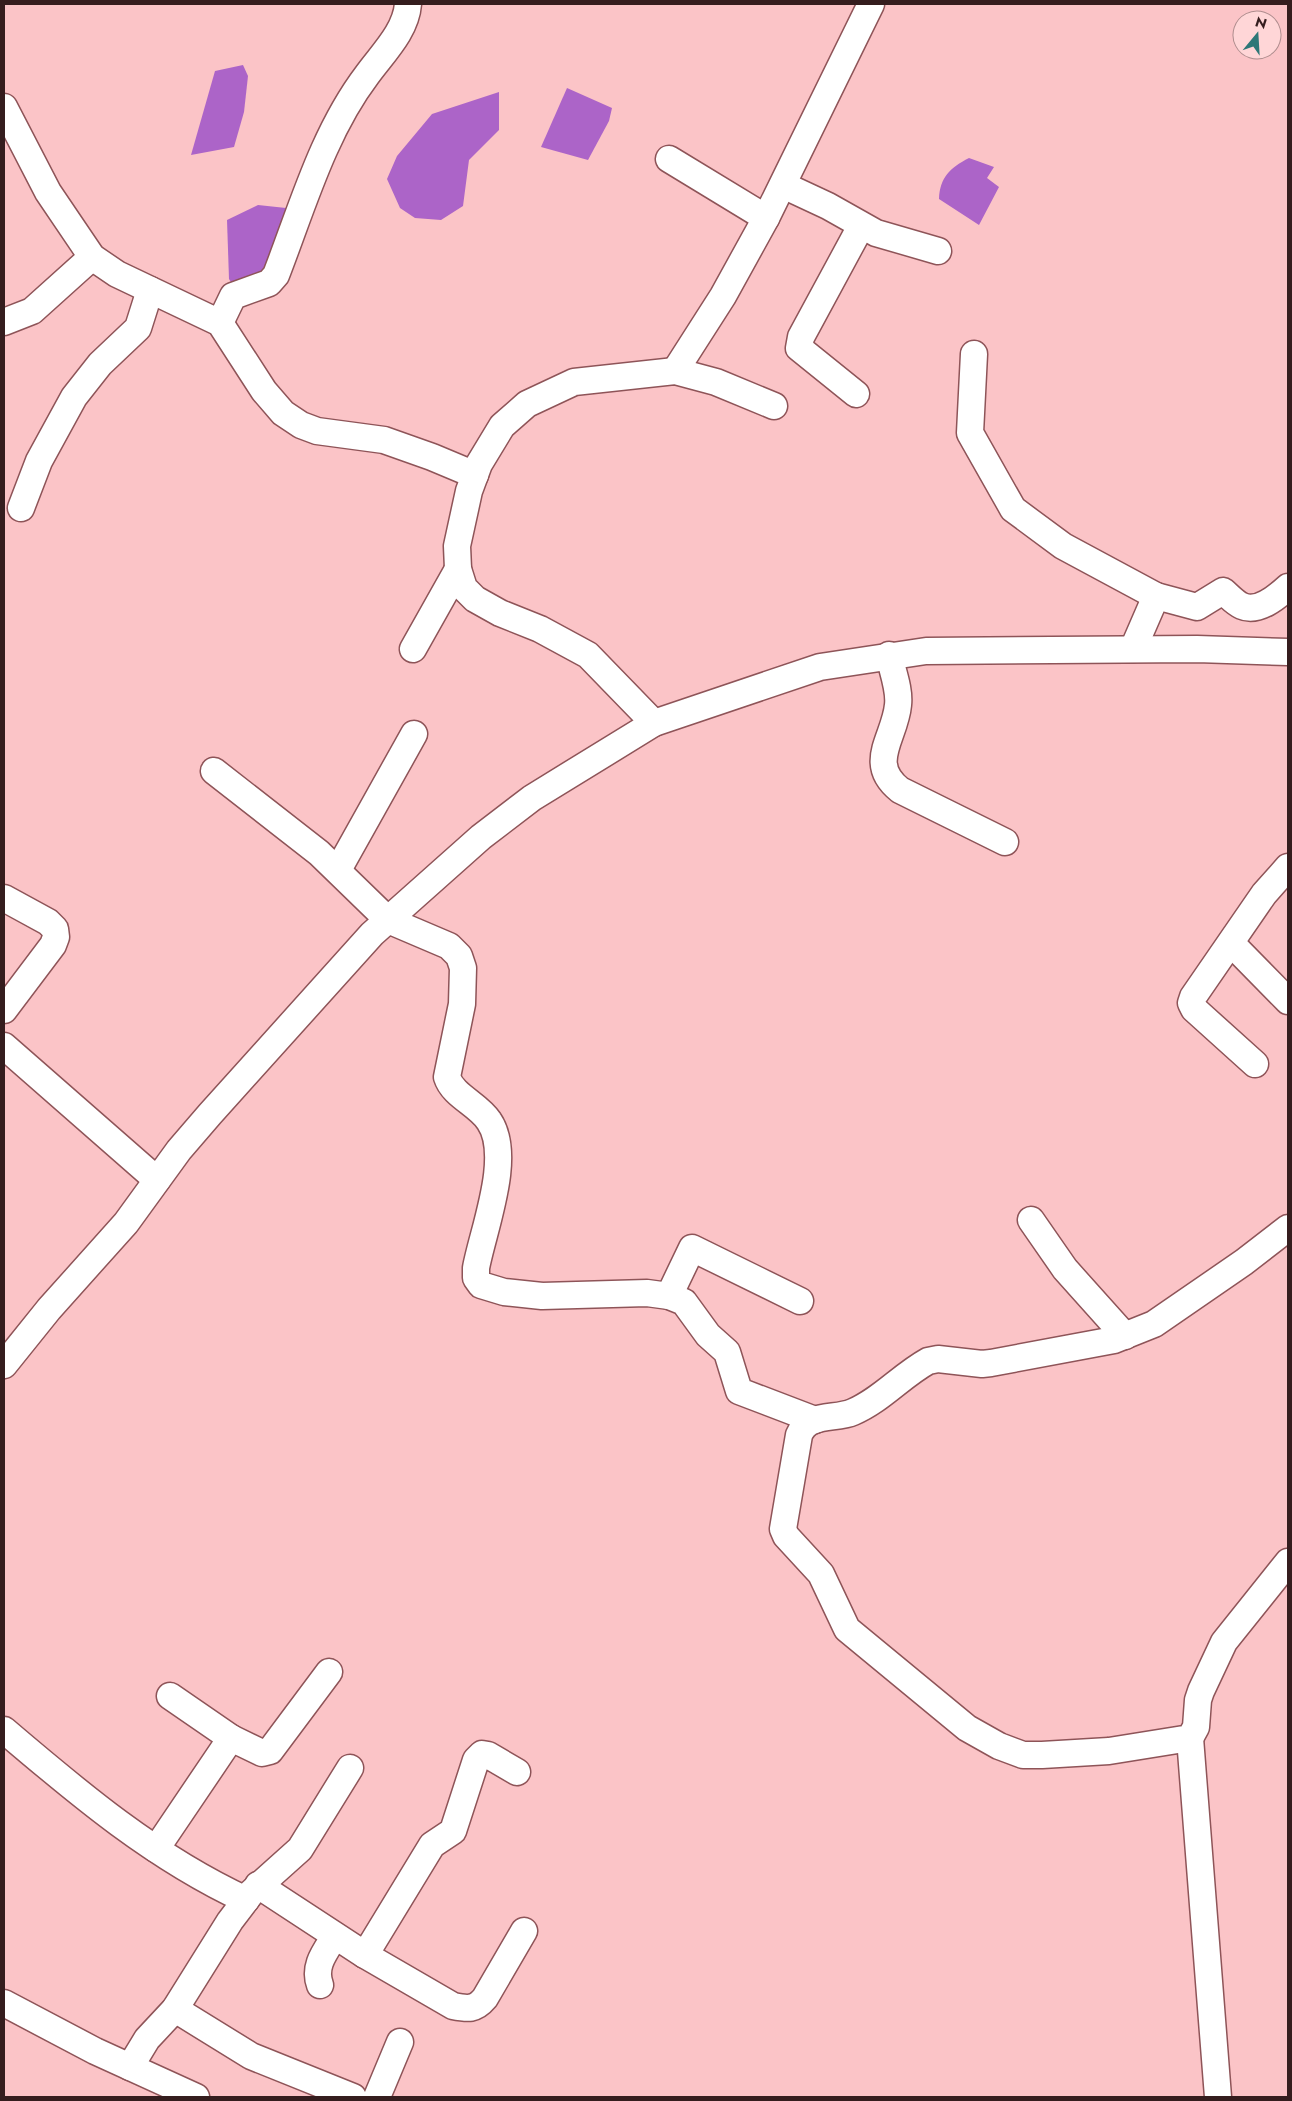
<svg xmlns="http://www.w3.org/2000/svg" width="1292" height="2101" font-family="Jost,sans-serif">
	<rect width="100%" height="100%" fill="#fbc4c7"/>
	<g fill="#ac64c8">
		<path d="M243,65L248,76L244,112L234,147L191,155L215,71Z"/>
		<path d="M567,88L612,108L609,121L588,160L541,147Z"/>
		<path d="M499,92V130L469,160L463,206L441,220L415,218L400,208L387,179L397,156L432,114Z"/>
		<path d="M969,158L994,167L987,178L999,187L979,225L939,199C940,177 950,168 969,158Z"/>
		<path d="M258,205L286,208L295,217L279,251L244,302L229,279L227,220Z"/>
	</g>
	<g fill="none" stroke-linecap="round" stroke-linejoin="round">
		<defs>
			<g id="minor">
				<path d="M4,107L48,192L92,257L117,274L220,323L264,391L283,413L301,425L317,431L384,440L432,457L475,475"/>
				<path d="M669,159L766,218"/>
				<path d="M783,185L828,206L876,233L938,251"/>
				<path d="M4,322L32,311L92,257"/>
				<path d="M220,323L233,296L269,283L276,275C302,208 323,133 367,75C383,53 406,31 408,4"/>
				<path d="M974,354L970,433L1013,509L1063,546L1156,596"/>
				<path d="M675,371L723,296L766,218L871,4"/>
				<path d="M856,394L799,348L801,337L861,226"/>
				<path d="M21,508L39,461L74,397L100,364L138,328L150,290"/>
				<path d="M413,649L458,569"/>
				<path d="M1133,649L1156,596L1197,607L1223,591C1229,596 1235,603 1242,606C1258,613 1277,597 1288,587"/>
				<path d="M889,655C892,670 900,689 898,705C895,738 866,763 900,790L1005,842"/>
				<path d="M654,723L588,655L540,629L500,613L475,599L464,588L458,569L457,546L469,491L479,464L502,426L527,404L574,382L675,371L716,382L774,406"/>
				<path d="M214,771L319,853L388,920L449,946L459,956L463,968L462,1004L447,1077C453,1096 478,1104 489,1121C513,1156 483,1230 476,1268V1278L481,1285L504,1292L542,1296L647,1293L669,1296L684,1302L708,1335L727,1352L739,1391L815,1420"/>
				<path d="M338,870L414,734"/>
				<path d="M4,898L48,922L55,929L56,937L53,945L4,1010"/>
				<path d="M1231,943L1288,1001"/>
				<path d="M4,1046L157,1180"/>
				<path d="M1255,1064L1194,1009L1191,1003L1193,997L1264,894L1288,867"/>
				<path d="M1031,1220L1065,1269L1125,1336"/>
				<path d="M1288,1228L1244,1262L1154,1324L1114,1340L991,1363L982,1364L938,1359L928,1361C901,1376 881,1400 853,1412C835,1420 808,1412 799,1435L783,1529L786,1536L821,1574L847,1629L967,1728L999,1746L1023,1755H1042L1109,1751L1190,1738L1196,1727L1198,1700L1201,1691L1224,1642L1288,1562"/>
				<path d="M669,1296L692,1248L800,1301"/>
				<path d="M4,1365L49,1309L126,1223L179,1150L210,1114L372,934L481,837L532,798L654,723L820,667L926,651L1197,649L1288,652"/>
				<path d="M170,1696L231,1738"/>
				<path d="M4,1730C79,1794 155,1858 246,1900"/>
				<path d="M1190,1738L1218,2097"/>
				<path d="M156,1849L231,1738L262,1753L270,1751L329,1672"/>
				<path d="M258,1885L365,1955L453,2006C468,2009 475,2010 485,1998L524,1931"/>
				<path d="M365,1955L432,1845L453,1831L476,1760L482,1754L488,1755L517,1772"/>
				<path d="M320,1985C313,1966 325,1952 335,1936"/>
				<path d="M4,2003L95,2051L196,2097"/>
				<path d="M175,2009L251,2056L353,2097"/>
				<path d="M130,2067L147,2039L175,2009L230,1921L252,1892L300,1849L350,1768"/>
				<path d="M377,2097L400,2042"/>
			</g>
		</defs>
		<use href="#minor" stroke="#8e5458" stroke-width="29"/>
		<use href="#minor" stroke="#fff" stroke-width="26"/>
	</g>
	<rect width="1292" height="2101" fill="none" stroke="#351d1e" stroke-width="10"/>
	<g transform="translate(1257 35) rotate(18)"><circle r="24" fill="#ffd6d7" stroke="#ae8c8d"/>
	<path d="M0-4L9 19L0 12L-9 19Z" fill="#2d7777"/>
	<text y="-8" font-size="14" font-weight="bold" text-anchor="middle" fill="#351d1e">N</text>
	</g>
</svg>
